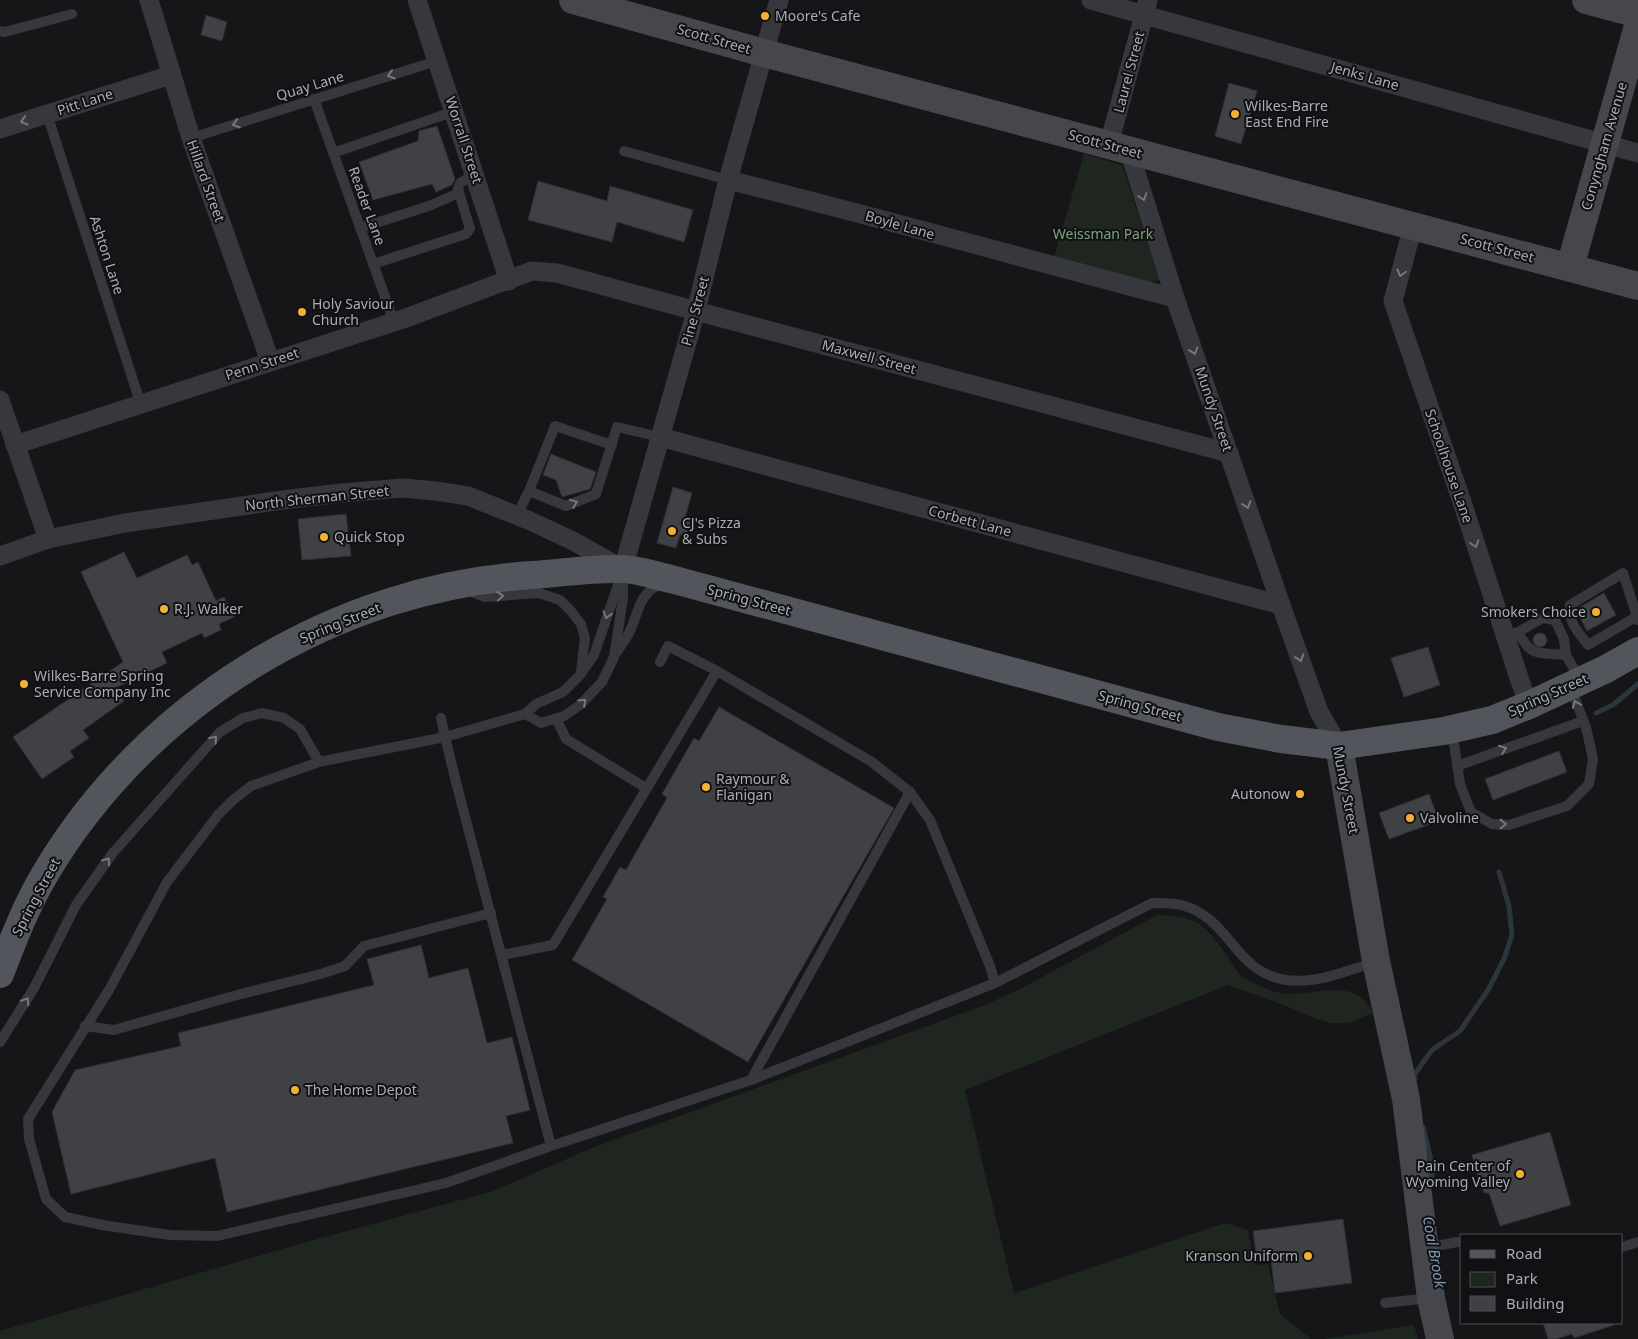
<svg xmlns="http://www.w3.org/2000/svg" width="1638" height="1339" font-family="'Noto Sans',sans-serif">
	<rect width="100%" height="100%" fill="#161618"/>
	<g fill="#1e261f">
		<path d="M1084,154L1122,165L1160,280L1135,284L1053,261Z"/>
		<path d="M1157,915C1199,916 1205,925 1228,957C1232,963 1236,971 1241,976C1247,981 1265,988 1272,991C1308,1003 1351,970 1373,1013L1349,1023H1330L1311,1017L1289,1007L1228,985L965,1090L1014,1293L1225,1223L1248,1230L1254,1265L1268,1264L1280,1314L1311,1339H0V1331L296,1245L493,1191L594,1147L985,1005L1020,989Z"/>
		<path d="M1414,1325L1418,1339H1324Z"/>
	</g>
	<g fill="none" stroke-linecap="round" stroke-linejoin="round">
		<g stroke="#2c353c" stroke-width="5">
			<path d="M1596,713L1613,705L1638,684"/>
			<path d="M1415,1079L1414,1075L1432,1050L1460,1031L1488,990L1504,959L1512,935L1509,906L1499,872"/>
			<path d="M1423,1127L1433,1168L1430,1187"/>
		</g>
	</g>
	<g fill="#404145" stroke="#303034">
		<path d="M206,15L227,22L222,41L201,35Z"/>
		<path d="M1229,83L1257,91L1241,144L1215,136Z"/>
		<path d="M437,126L455,179L452,185L436,192L432,184L373,200L359,162L418,141L419,131Z"/>
		<path d="M538,181L607,201L610,186L693,210L684,242L617,222L612,242L528,220Z"/>
		<path d="M551,454L596,472L590,489L562,497L556,480L543,475Z"/>
		<path d="M673,487L692,493L685,518L691,520L686,536L680,535L676,548L657,543Z"/>
		<path d="M346,514L351,556L302,560L298,519Z"/>
		<path d="M124,552L137,578L187,555L192,565L198,562L216,601L224,597L234,617L219,624L221,630L204,638L202,633L162,652L167,663L115,688L124,701L83,730L89,738L70,751L74,757L42,779L13,737L123,662L81,572Z"/>
		<path d="M1604,593L1616,615L1587,631L1577,612V609Z"/>
		<circle cx="1540" cy="640" r="7"/>
		<path d="M1428,647L1440,685L1404,697L1391,658Z"/>
		<path d="M719,707L894,808L748,1062L572,960L607,899L603,897L620,867L626,870L667,798L662,794L694,738L699,741Z"/>
		<path d="M1559,751L1567,772L1493,800L1485,779Z"/>
		<path d="M1429,794L1439,821L1389,839L1379,813Z"/>
		<path d="M421,945L429,978L468,968L487,1043L512,1037L530,1110L506,1116L513,1143L227,1212L215,1158L71,1194L52,1112L75,1070L181,1046L178,1033L374,985L367,959Z"/>
		<path d="M1550,1132L1571,1205L1500,1226L1489,1193H1484L1472,1155Z"/>
		<path d="M1343,1219L1352,1283L1275,1293L1271,1259L1257,1261L1253,1231Z"/>
		<path d="M1543,1323H1613L1614,1325L1574,1338L1572,1334L1556,1339H1548Z"/>
	</g>
	<g fill="none" stroke-linecap="round" stroke-linejoin="round">
		<g stroke="#37383d" stroke-width="10">
			<path d="M0,31L5,32L72,14"/>
			<path d="M314,99L394,322"/>
			<path d="M47,114L141,405"/>
			<path d="M191,138L437,61"/>
			<path d="M624,151L728,180"/>
			<path d="M333,153L455,111"/>
			<path d="M360,228L429,206L459,193"/>
			<path d="M373,264L466,234L470,229L458,189L460,183L475,174"/>
			<path d="M529,491L566,506L596,494L617,427L660,437"/>
			<path d="M517,515L529,491L555,426L612,445"/>
			<path d="M469,591L485,597L539,593L560,600L570,610L581,624L585,638L581,671"/>
			<path d="M1636,617L1588,645C1578,632 1568,622 1570,605L1623,573L1638,620"/>
			<path d="M1518,632C1532,659 1540,652 1566,655"/>
			<path d="M1505,637L1518,632L1543,618L1555,620L1564,639L1566,655L1581,681"/>
			<path d="M617,652C621,645 627,638 630,631C639,611 639,592 663,583"/>
			<path d="M660,662L668,646L717,671L872,762L910,792L930,820L990,966L995,983"/>
			<path d="M525,714L541,723L564,716L580,705L602,682L614,657L623,598V578"/>
			<path d="M441,718L445,737L525,714L536,704L563,692L580,675L594,655L623,570"/>
			<path d="M556,718L566,739L646,788"/>
			<path d="M1452,730L1460,784L1471,812L1492,824L1509,825L1567,806L1589,784L1593,759L1586,727L1570,686"/>
			<path d="M1457,766L1583,721"/>
			<path d="M502,955L553,945L717,671"/>
			<path d="M85,1026L114,1030L237,995L321,974L345,966L364,946L491,913"/>
			<path d="M0,1042L34,988L76,905L112,854L220,732L243,718L262,713L284,718L300,729L319,762"/>
			<path d="M751,1080L910,792"/>
			<path d="M551,1146L446,1183L217,1236L170,1235L102,1225L65,1217L46,1199L29,1139L28,1119L109,990L167,882L218,815L233,800L251,786L319,762L445,737L456,782L551,1146L751,1080L995,983L1152,903C1166,903 1180,903 1193,909C1233,928 1237,972 1286,980C1316,984 1347,971 1375,962"/>
			<path d="M1622,1247L1638,1242"/>
			<path d="M1426,1248L1457,1242"/>
			<path d="M1385,1303L1430,1298"/>
		</g>
		<g stroke="#37383d" stroke-width="19">
			<path d="M149,0L191,138L270,361"/>
			<path d="M417,0L509,281"/>
			<path d="M1091,0L1638,153"/>
			<path d="M0,129L171,75"/>
			<path d="M1109,144L1148,0"/>
			<path d="M1129,150L1175,298L1281,605L1319,712L1339,746"/>
			<path d="M728,180C878,217 1026,259 1175,298"/>
			<path d="M1413,226L1393,301L1462,502L1520,681L1529,705"/>
			<path d="M0,400L48,539"/>
			<path d="M660,437L1281,605"/>
			<path d="M15,445L406,318L532,271L557,273L696,311L1229,453"/>
			<path d="M0,556L48,539L125,523L275,501L341,493L403,488L436,491L468,496L528,520L573,541L623,569L696,311L728,180L779,0"/>
		</g>
		<g stroke="#45474d" stroke-width="28">
			<path d="M573,0L764,53L1638,286"/>
			<path d="M1586,0L1638,14"/>
			<path d="M1570,267L1638,26"/>
			<path d="M1339,746L1376,961L1406,1099L1431,1298L1440,1339"/>
		</g>
		<path stroke="#53555c" stroke-width="28" d="M0,974C13,940 26,906 45,874C146,703 335,587 533,575C562,573 592,568 622,569C638,569 656,576 671,579L1218,727L1281,739L1339,746L1444,731L1492,720L1529,705L1606,669L1638,651"/>
	</g>
	<defs><path id="oneway-chevron" d="M-2-3.5L2.5 0L-2 3.5" fill="none" stroke-width="1.6" stroke-linecap="round" stroke-linejoin="round" transform="scale(1.25)"/></defs>
	<g stroke="#757881">
		<use href="#oneway-chevron" transform="translate(391 75) rotate(163)"/>
		<use href="#oneway-chevron" transform="translate(24 121) rotate(163)"/>
		<use href="#oneway-chevron" transform="translate(236 124) rotate(163)"/>
		<use href="#oneway-chevron" transform="translate(1143 197) rotate(72)"/>
		<use href="#oneway-chevron" transform="translate(1401 273) rotate(105)"/>
		<use href="#oneway-chevron" transform="translate(1194 351) rotate(71)"/>
		<use href="#oneway-chevron" transform="translate(574 503) rotate(-22)"/>
		<use href="#oneway-chevron" transform="translate(1247 505) rotate(71)"/>
		<use href="#oneway-chevron" transform="translate(1475 544) rotate(72)"/>
		<use href="#oneway-chevron" transform="translate(500 596) rotate(-6)"/>
		<use href="#oneway-chevron" transform="translate(607 615) rotate(107)"/>
		<use href="#oneway-chevron" transform="translate(1300 658) rotate(70)"/>
		<use href="#oneway-chevron" transform="translate(583 702) rotate(-43)"/>
		<use href="#oneway-chevron" transform="translate(1576 704) rotate(-111)"/>
		<use href="#oneway-chevron" transform="translate(214 739) rotate(-48)"/>
		<use href="#oneway-chevron" transform="translate(1503 749) rotate(-20)"/>
		<use href="#oneway-chevron" transform="translate(1503 824) rotate(-1)"/>
		<use href="#oneway-chevron" transform="translate(107 861) rotate(-55)"/>
		<use href="#oneway-chevron" transform="translate(26 1001) rotate(-58)"/>
	</g>
	<g fill="#f2b134" stroke="#111113" stroke-width="2">
		<circle cx="765" cy="16" r="5"/>
		<circle cx="1235" cy="114" r="5"/>
		<circle cx="302" cy="312" r="5"/>
		<circle cx="672" cy="531" r="5"/>
		<circle cx="324" cy="537" r="5"/>
		<circle cx="164" cy="609" r="5"/>
		<circle cx="1596" cy="612" r="5"/>
		<circle cx="24" cy="684" r="5"/>
		<circle cx="706" cy="787" r="5"/>
		<circle cx="1300" cy="794" r="5"/>
		<circle cx="1410" cy="818" r="5"/>
		<circle cx="295" cy="1090" r="5"/>
		<circle cx="1520" cy="1174" r="5"/>
		<circle cx="1308" cy="1256" r="5"/>
	</g>
	<g text-anchor="middle" stroke-width="4" stroke-linejoin="round" paint-order="stroke">
		<g font-size="14" fill="#a8adb8" stroke="#111113" text-anchor="start">
			<text x="775" y="21">Moore's Cafe</text>
			<text x="1245" y="111">Wilkes-Barre<tspan x="1245" dy="16">East End Fire</tspan></text>
			<text x="312" y="309">Holy Saviour<tspan x="312" dy="16">Church</tspan></text>
			<text x="682" y="528">CJ's Pizza<tspan x="682" dy="16">&amp; Subs</tspan></text>
			<text x="334" y="542">Quick Stop</text>
			<text x="174" y="614">R.J. Walker</text>
			<text x="1586" y="617" text-anchor="end">Smokers Choice</text>
			<text x="34" y="681">Wilkes-Barre Spring<tspan x="34" dy="16">Service Company Inc</tspan></text>
			<text x="716" y="784">Raymour &amp;<tspan x="716" dy="16">Flanigan</tspan></text>
			<text x="1290" y="799" text-anchor="end">Autonow</text>
			<text x="1420" y="823">Valvoline</text>
			<text x="305" y="1095">The Home Depot</text>
			<text x="1510" y="1171" text-anchor="end">Pain Center of<tspan x="1510" dy="16">Wyoming Valley</tspan></text>
			<text x="1298" y="1261" text-anchor="end">Kranson Uniform</text>
		</g>
		<g font-size="14" fill="#a8adb8" stroke="#111113">
			<text transform="translate(714 39) rotate(16)" y="5">Scott Street</text>
			<text transform="translate(1129 72) rotate(-75)" y="5">Laurel Street</text>
			<text transform="translate(1365 76) rotate(16)" y="5">Jenks Lane</text>
			<text transform="translate(310 86) rotate(-17)" y="5">Quay Lane</text>
			<text transform="translate(85 102) rotate(-18)" y="5">Pitt Lane</text>
			<text transform="translate(464 140) rotate(72)" y="5">Worrall Street</text>
			<text transform="translate(1105 144) rotate(15)" y="5">Scott Street</text>
			<text transform="translate(1604 146) rotate(-74)" y="5">Conyngham Avenue</text>
			<text transform="translate(206 181) rotate(70)" y="5">Hillard Street</text>
			<text transform="translate(367 206) rotate(70)" y="5">Reader Lane</text>
			<text transform="translate(900 225) rotate(16)" y="5">Boyle Lane</text>
			<text transform="translate(1497 248) rotate(15)" y="5">Scott Street</text>
			<text transform="translate(107 255) rotate(72)" y="5">Ashton Lane</text>
			<text transform="translate(695 311) rotate(-75)" y="5">Pine Street</text>
			<text transform="translate(869 357) rotate(15)" y="5">Maxwell Street</text>
			<text transform="translate(262 364) rotate(-18)" y="5">Penn Street</text>
			<text transform="translate(1214 409) rotate(71)" y="5">Mundy Street</text>
			<text transform="translate(1449 466) rotate(71)" y="5">Schoolhouse Lane</text>
			<text transform="translate(317 498) rotate(-6)" y="5">North Sherman Street</text>
			<text transform="translate(970 521) rotate(15)" y="5">Corbett Lane</text>
			<text transform="translate(749 600) rotate(15)" y="5">Spring Street</text>
			<text transform="translate(340 623) rotate(-22)" y="5">Spring Street</text>
			<text transform="translate(1548 695) rotate(-24)" y="5">Spring Street</text>
			<text transform="translate(1140 706) rotate(15)" y="5">Spring Street</text>
			<text transform="translate(1346 790) rotate(79)" y="5">Mundy Street</text>
			<text transform="translate(36 897) rotate(-62)" y="5">Spring Street</text>
		</g>
		<g font-size="14" fill="#7fa381" stroke="#111113">
			<text x="1103" y="239">Weissman Park</text>
		</g>
		<g font-size="15" font-style="italic" fill="#7f9bb3" stroke="#111113">
			<text transform="translate(1434 1252) rotate(80)" y="5">Coal Brook</text>
		</g>
	</g>
	<rect x="1460" y="1234" width="162" height="90" fill="#111113" stroke="#4d4f55"/>
	<rect x="1470" y="1250" width="25" height="8" fill="#53555c" stroke="#4d4f55"/>
	<text x="1506" y="1259" font-size="15" fill="#a8adb8">Road</text>
	<rect x="1470" y="1272" width="25" height="15" fill="#1e261f" stroke="#4d4f55"/>
	<text x="1506" y="1284" font-size="15" fill="#a8adb8">Park</text>
	<rect x="1470" y="1296" width="25" height="15" fill="#404145" stroke="#4d4f55"/>
	<text x="1506" y="1309" font-size="15" fill="#a8adb8">Building</text>
</svg>
